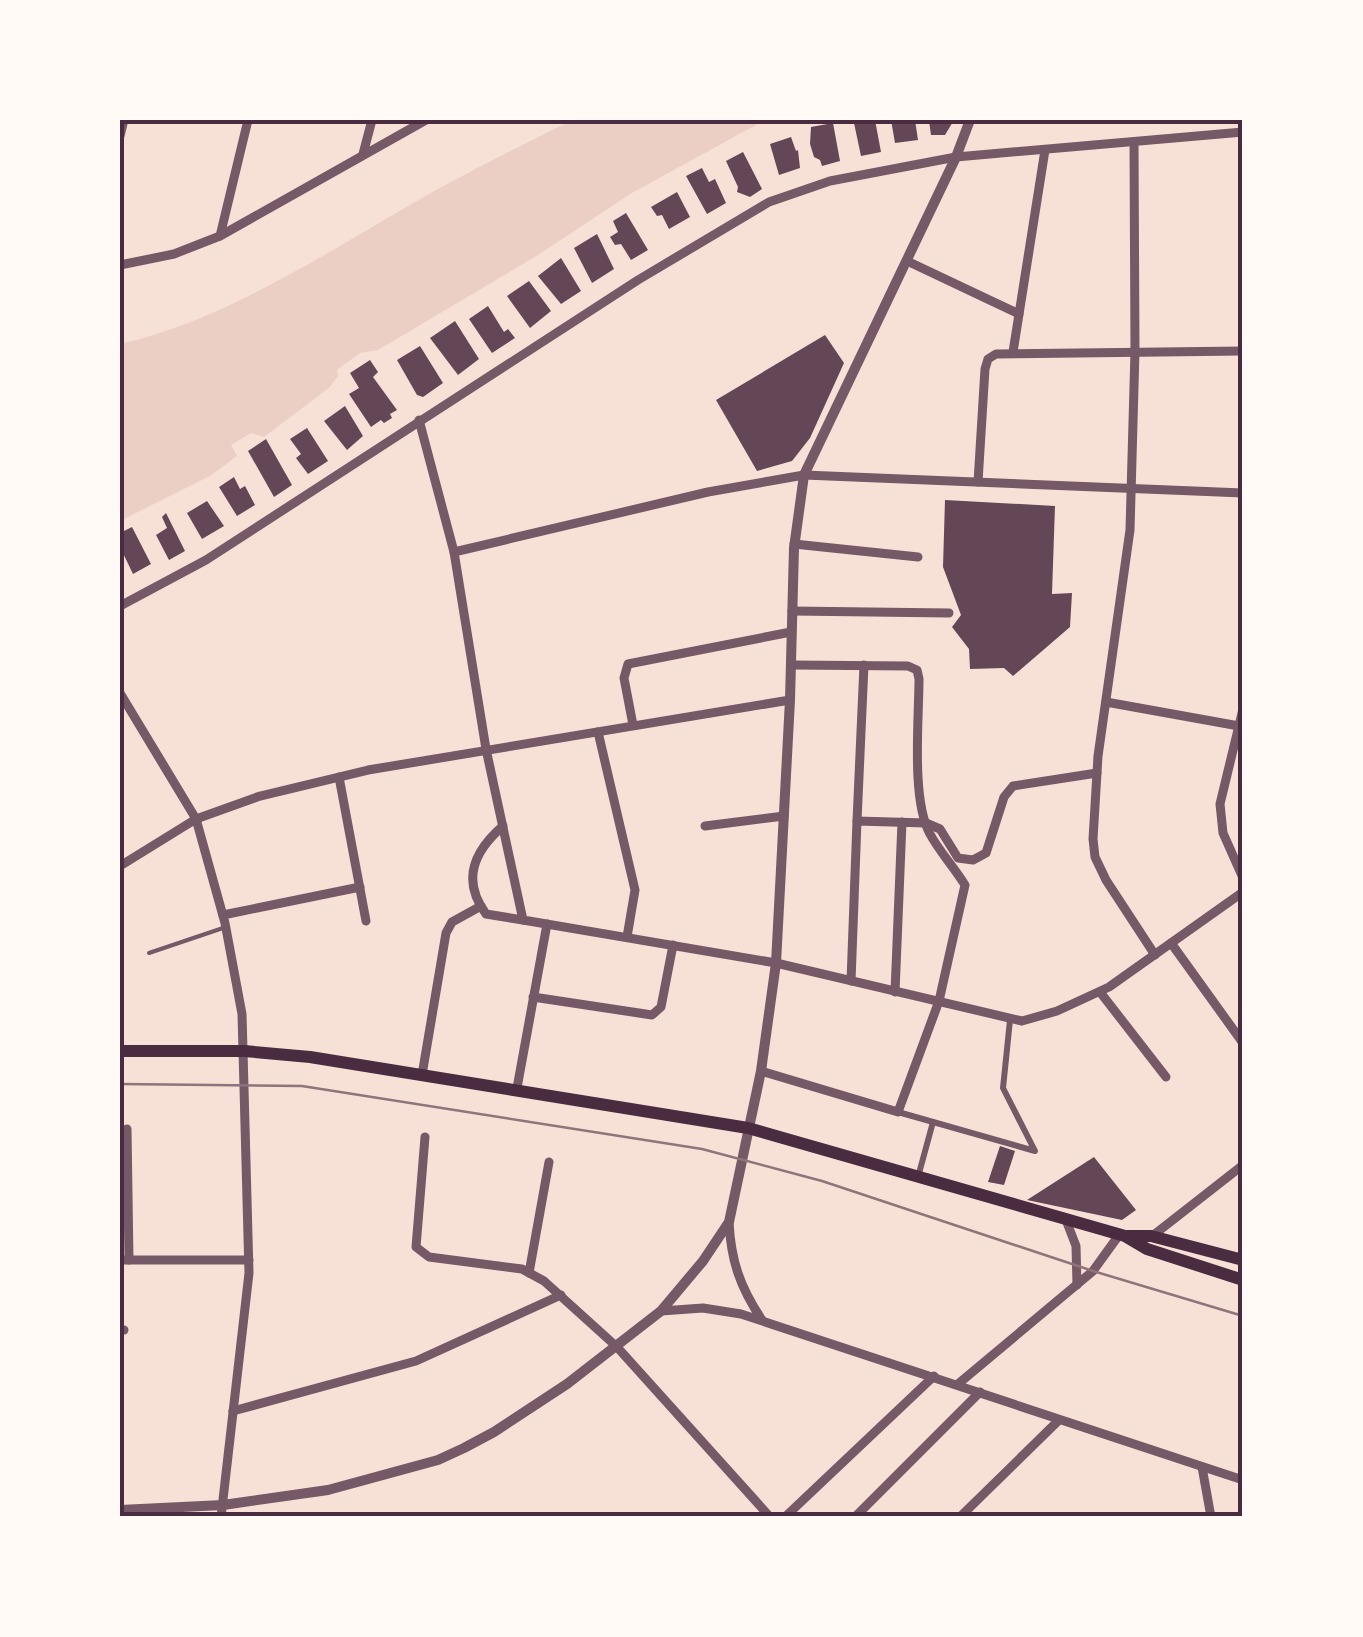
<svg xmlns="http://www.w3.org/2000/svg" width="1363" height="1637" font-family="'DM Sans',sans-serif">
	<rect width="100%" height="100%" fill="#f7e1d7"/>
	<path fill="#ebcfc5" d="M572,120H765L632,193L538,255L378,350L360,353L337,370L338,376L329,388L264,437L251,433L231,445L237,456L210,476L120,521V344C235,318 346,239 449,183C489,161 531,141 572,120Z"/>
	<g fill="#644757">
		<path d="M875,120L881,152L861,156L854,123Z"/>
		<path d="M891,120H915L918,140L895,143Z"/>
		<path d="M954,120L945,135H931L929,121Z"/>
		<path d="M833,123L840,161L822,166L820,160L814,157L810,144L811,127Z"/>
		<path d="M791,137L796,151L798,150L800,168L779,175L770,144Z"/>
		<path d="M743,152L762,189L750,197L737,192L738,187L726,161Z"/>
		<path d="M702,168L709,182L715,179L726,203L707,214L686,176Z"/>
		<path d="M677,192L690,217L669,229L662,215L657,216L651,207Z"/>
		<path d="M626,213L648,250L631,260L621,244L615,245L610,237L618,232L613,221Z"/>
		<path d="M597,234L614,269L592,283L574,248Z"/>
		<path d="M561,258L581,291L561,304L538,276Z"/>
		<path d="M529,281L551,311L530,328L507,296Z"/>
		<path d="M488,306L504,332L508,329L515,338L492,353L469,319Z"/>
		<path d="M455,321L479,359L458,375L430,338Z"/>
		<path d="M825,335L844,363L810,438L792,461L757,471L716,400Z"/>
		<path d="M420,346L443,383L423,397L417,395L397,360Z"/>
		<path d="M370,360L378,372L373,377L397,410L390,414L392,418L384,423L381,420L371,427L349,394L359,388L350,373Z"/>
		<path d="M345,406L363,436L347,450L324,421Z"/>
		<path d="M307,428L328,461L308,474L296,458L301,454L290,439Z"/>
		<path d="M266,439L292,485L274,497L248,451Z"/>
		<path d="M234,477L240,489L245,486L255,505L237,516L219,487Z"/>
		<path d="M945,500L1055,506L1052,594L1072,593L1070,627L1013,676L1004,668L970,669L969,649L952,627L961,615L943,567Z"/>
		<path d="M207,501L224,526L202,539L187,513Z"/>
		<path d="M166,513L185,551L169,560L156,535L167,528L162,517Z"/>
		<path d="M132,527L151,564L133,574L120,547V533Z"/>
		<path d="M1000,1146L1015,1151L1004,1185L988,1182Z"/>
		<path d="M1094,1157L1136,1210L1122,1220L1027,1200Z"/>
	</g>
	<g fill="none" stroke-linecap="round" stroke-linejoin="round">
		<path stroke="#755966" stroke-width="4" d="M149,953L226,927"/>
		<g stroke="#755966" stroke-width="6">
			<path d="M898,1112L1035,1151L1003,1088L1010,1020"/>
			<path d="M918,1177L933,1122"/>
		</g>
		<g stroke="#755966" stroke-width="9">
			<path d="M120,136L124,120"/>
			<path d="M1134,142L1135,351L1130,530L1098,756L1093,839L1095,857L1106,880L1155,955"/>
			<path d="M363,154L372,120"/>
			<path d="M220,236L248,120"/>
			<path d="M907,261L1019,314"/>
			<path d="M120,265L174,254L220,236L426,120"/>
			<path d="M1013,352L1045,150"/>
			<path d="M419,420L454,552L486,749L523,920L776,963L1022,1021L1057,1011L1109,987L1243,892"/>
			<path d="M978,482L985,369L988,359L996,354L1243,351"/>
			<path d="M794,544L918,557"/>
			<path d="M454,552L708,492L804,475L1243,493"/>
			<path d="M120,606L206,560L638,280L769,202L830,181L956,157L1243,132"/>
			<path d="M792,611L949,613"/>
			<path d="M120,693L196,819L225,923L242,1014L249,1273L221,1517"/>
			<path d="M1106,702L1239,726"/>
			<path d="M1243,709L1220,804L1223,833L1243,878"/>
			<path d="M633,725L624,678L628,664L791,632"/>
			<path d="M598,732L635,890L627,937"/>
			<path d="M339,777L366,921"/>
			<path d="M857,821L864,665"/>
			<path d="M503,826C474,851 461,880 486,914L523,920"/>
			<path d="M705,826L784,816"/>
			<path d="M120,866L196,819L260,796L368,770L790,700"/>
			<path d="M223,915L360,887"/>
			<path d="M1171,943L1243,1043"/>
			<path d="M851,981L857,821L926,823L940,829L958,858L973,860L986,853L1004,797L1013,786L1097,773"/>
			<path d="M895,992L902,822"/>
			<path d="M1100,992L1166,1077"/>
			<path d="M533,997L652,1015L661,1007L673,945"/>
			<path d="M761,1071L898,1112L939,1001L965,885C954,867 939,851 930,834C911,800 919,719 919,679L917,670L908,666L791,665"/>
			<path d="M422,1075L446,933L452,922L481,906"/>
			<path d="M517,1088L547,924"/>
			<path d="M127,1129L129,1260"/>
			<path d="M425,1137L416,1247L429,1257L522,1269L544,1281L617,1347L770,1517"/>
			<path d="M1066,1220L1076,1246L1077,1285"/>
			<path d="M729,1222C731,1261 740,1287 762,1320"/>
			<path d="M1151,1237L1243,1165"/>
			<path d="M120,1260H249"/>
			<path d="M529,1273L549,1162"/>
			<path d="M661,1311L703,1308L741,1314L1243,1480"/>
			<path d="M120,1330H124"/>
			<path d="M958,1384L1093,1271L1119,1235"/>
			<path d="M233,1411L416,1361L561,1295"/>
			<path d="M1202,1467L1211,1517"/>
			<path d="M785,1517L934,1376"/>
			<path d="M855,1517L980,1392"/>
			<path d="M960,1517L1058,1421"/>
		</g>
		<path stroke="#755966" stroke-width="10" d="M120,1510L223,1505L328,1490L438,1460L464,1448L494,1432L567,1384L661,1311L703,1261L729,1222L761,1071L776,963L790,700L794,548L804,475L956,157L970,120"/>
		<g stroke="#4a2c40" stroke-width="12">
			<path d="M120,1051H244L310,1057L748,1128L1125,1236L1147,1249L1243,1280"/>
			<path d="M1127,1236H1151L1243,1260"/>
		</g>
		<path stroke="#8f747c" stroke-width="2.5" d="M120,1084L302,1086L702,1149L822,1181L1093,1271L1243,1316"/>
	</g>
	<rect width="1363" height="1637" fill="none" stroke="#fffaf5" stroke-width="245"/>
	<rect x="122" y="122" width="1118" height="1392" fill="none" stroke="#4a2c40" stroke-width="4"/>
</svg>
